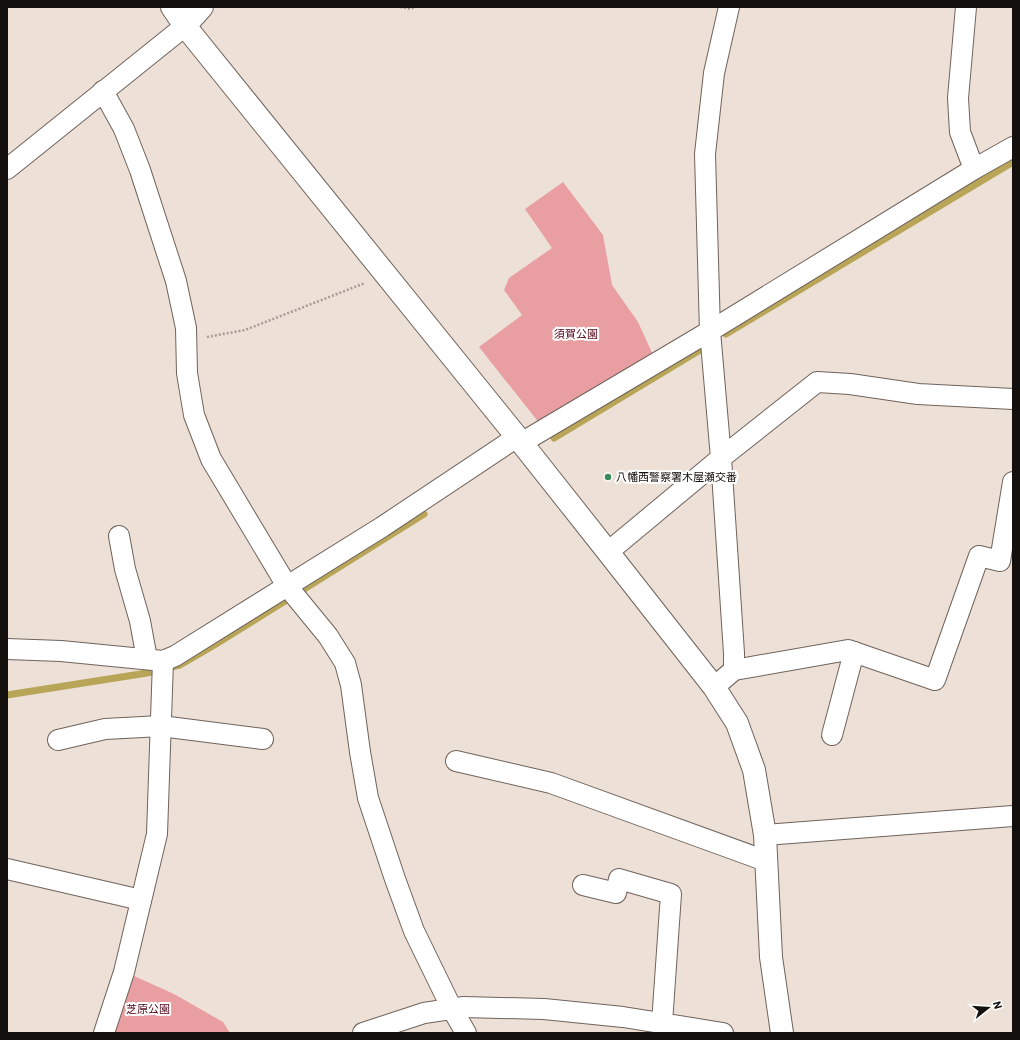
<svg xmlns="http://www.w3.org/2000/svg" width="1020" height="1040" font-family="Barlow,'Noto Sans JP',sans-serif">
	<rect width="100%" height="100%" fill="#ede0d7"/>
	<g fill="#e99ea2">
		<path d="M563,182L603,235L612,285L638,322L653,355L540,424L479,347L522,315L504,290L509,278L552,248L525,209Z"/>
		<path d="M134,976L174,994L223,1022L230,1033H114Z"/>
	</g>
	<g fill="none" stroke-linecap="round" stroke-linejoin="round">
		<g stroke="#b8a558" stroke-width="7">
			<path d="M726,334L1013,162"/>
			<path d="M554,438L705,347"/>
			<path d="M171,667L180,665L216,644L424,514"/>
			<path d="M7,695L147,673L161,670"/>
		</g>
		<defs>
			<g id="minor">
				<path d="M966,7L958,98L960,132L974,169"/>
				<path d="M103,91L124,129L140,170L176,281L186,328L187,373L194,415L211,459L287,586L328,636L345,663L351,685L360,752L368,798L395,879L414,931L452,1009L466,1033"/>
				<path d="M7,169L185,26"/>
				<path d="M521,443L710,331L974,169L1013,147"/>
				<path d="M119,536L125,569L140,621L147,659"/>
				<path d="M608,552L721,458L817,382L850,384L918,394L1013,399"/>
				<path d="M7,649L61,651L163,661L175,656L382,527L517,437"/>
				<path d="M734,670L848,650L935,680L979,556L1000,561L1013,482"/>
				<path d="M714,687L734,670V653L721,458L710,331L705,154L714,73L729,7"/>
				<path d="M832,735L854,652"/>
				<path d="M58,740L105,729L161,726L263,739"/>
				<path d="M456,761L551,783L766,861"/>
				<path d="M765,835L1013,816"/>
				<path d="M7,869L141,900"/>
				<path d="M583,885L616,893L619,879L671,894L662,1023"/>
				<path d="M104,1033L124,972L157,834L163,661"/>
				<path d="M363,1033L424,1013L464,1007L544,1009L623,1017L723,1033"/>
			</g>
			<path id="tertiary" d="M185,26L517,437L608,552L714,687L737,723L754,770L765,835L771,957L782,1033"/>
			<path id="secondary" d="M172,7L185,26L202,7"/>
		</defs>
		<use href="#minor" stroke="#6f635c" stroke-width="22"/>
		<use href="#tertiary" stroke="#6f635c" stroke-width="24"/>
		<use href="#secondary" stroke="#6f635c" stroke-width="24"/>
		<g stroke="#a69c95" stroke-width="2.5" stroke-dasharray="2 2" stroke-linecap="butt">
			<path d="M400,7L411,9L414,7"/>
			<path d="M207,337L245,330L365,283"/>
		</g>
		<use href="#minor" stroke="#fff" stroke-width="20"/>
		<use href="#tertiary" stroke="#fff" stroke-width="22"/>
		<use href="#secondary" stroke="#fff" stroke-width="22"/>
	</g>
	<circle fill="#3a8b5c" stroke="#fff" stroke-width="1.5" cx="608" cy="477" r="4"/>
	<g text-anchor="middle" stroke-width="4" stroke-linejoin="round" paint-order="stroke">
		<g font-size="11" fill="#520718" stroke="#fff">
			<text x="576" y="338">須賀公園</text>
			<text x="148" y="1013">芝原公園</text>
		</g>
		<g font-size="11" fill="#14100d" stroke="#fff" text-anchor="start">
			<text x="616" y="481">八幡西警察署木屋瀬交番</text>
		</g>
	</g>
	<rect width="1020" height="1040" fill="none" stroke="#14100d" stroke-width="16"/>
	<g transform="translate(988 1008) rotate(73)" stroke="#ffffff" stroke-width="3" paint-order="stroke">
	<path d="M0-3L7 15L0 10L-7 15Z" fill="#14100d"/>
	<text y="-6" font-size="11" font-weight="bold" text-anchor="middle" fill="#14100d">N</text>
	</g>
</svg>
